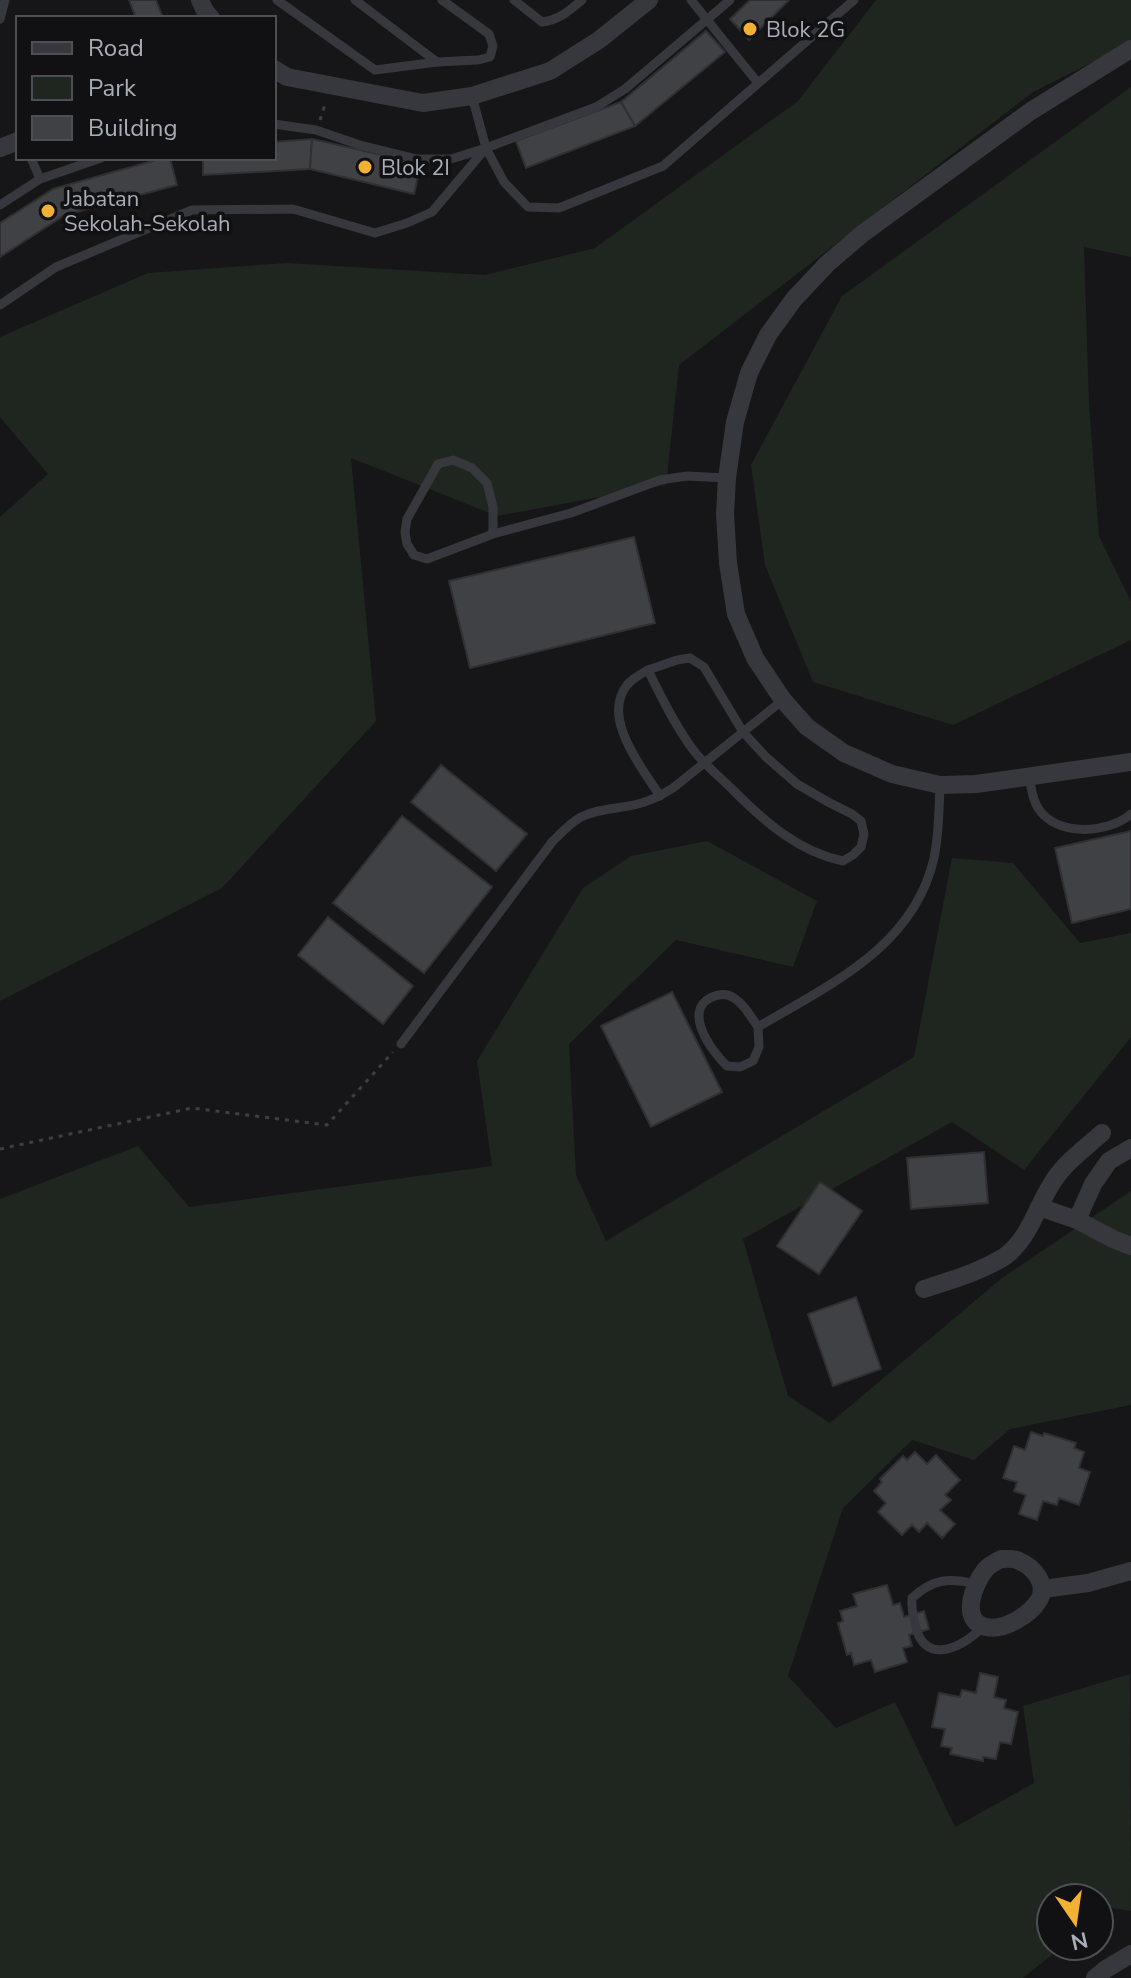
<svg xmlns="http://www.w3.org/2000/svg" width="1131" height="1978" font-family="'Nunito Sans',sans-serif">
	<rect width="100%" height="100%" fill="#161618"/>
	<g fill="#1e261f">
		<path d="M876,0H1131V43L1033,92L679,365L666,485L497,516L351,458L376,721L222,888L0,1001V517L48,474L0,417V337L148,273L287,263L485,275L595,248L798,101Z"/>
		<path d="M1131,87V257L1084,247L1089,404L1099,536L1131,602V640L953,725L813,682L765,565L751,465L842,296Z"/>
		<path d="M707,841L817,901L793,967L676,940L569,1044L576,1175L606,1241L914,1057L952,858L1013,863L1080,943L1131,933V1037L1024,1170L952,1122L743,1239L788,1396L830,1423L1002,1278L1131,1191V1405L1010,1429L974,1460L912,1440L843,1508L788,1676L836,1728L895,1702L955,1827L1034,1783L1023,1706L1130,1674L1131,1911L1112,1908L1099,1918V1898H1051V1946H1063L1023,1978H0V1199L138,1146L189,1207L492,1166L477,1061L583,888L631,856Z"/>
	</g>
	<g fill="#404145" stroke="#303034" stroke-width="2">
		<path d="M129,0H156L163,18H136Z"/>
		<path d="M750,0H789L749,40L730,19Z"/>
		<path d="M706,31L725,52L635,126L621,102Z"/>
		<path d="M621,102L635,126L526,168L516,141Z"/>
		<path d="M312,139L310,169L203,175V158H274V142Z"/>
		<path d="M312,139L421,164L414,194L310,169Z"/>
		<path d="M163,158H170L177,185L65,215L0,257V223L53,189Z"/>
		<path d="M634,537L655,623L470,668L449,581Z"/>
		<path d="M441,765L527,834L496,871L411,802Z"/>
		<path d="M402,816L492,887L424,973L333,903Z"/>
		<path d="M1131,831V909L1072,923L1055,848Z"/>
		<path d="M328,917L413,986L383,1024L298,955Z"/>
		<path d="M672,992L722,1092L651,1127L601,1026Z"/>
		<path d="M984,1152L988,1203L911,1209L907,1158Z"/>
		<path d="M820,1182L862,1211L819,1274L777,1246Z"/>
		<path d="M856,1297L881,1369L833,1386L808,1314Z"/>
		<path d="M1031,1432L1043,1436L1044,1433L1076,1443L1074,1448L1084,1452L1079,1468L1090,1472L1079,1505L1059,1498L1057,1505L1043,1501L1037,1520L1019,1514L1026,1495L1014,1491L1017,1482L1003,1478L1014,1446L1025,1450Z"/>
		<path d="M915,1452L927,1464L936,1455L960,1480L945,1495L951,1500L940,1510L955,1524L942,1538L927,1523L919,1532L912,1525L902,1535L878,1512L886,1503L874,1491L882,1482L880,1479L903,1456L907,1460Z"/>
		<path d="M887,1585L893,1605L900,1603L904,1617L924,1611L929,1629L909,1635L912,1646L903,1648L907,1662L875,1672L871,1660L854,1665L851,1653L847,1655L838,1623L843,1621L840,1611L857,1606L853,1594Z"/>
		<path d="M980,1673L998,1677L994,1697L1006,1700L1004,1708L1018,1712L1011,1744L1000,1742L996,1759L983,1757V1761L950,1754L952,1748L941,1746L945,1729L932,1727L939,1693L960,1697L962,1690L976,1693Z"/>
	</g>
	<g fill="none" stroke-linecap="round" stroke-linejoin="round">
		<g stroke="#3d3f44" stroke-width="3" stroke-dasharray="4 6" stroke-linecap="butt">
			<path d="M320,120L326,101"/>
			<path d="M0,1149L192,1108L327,1125L393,1052"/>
		</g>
		<g stroke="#37383d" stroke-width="9">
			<path d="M277,0L375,70L437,62L478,60L490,57L493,46L489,34L442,0"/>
			<path d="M355,0L437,62"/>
			<path d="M514,0L542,22C559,20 569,11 582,0"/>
			<path d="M691,0L758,83"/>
			<path d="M0,19L5,0"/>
			<path d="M472,96L486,148L504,182L528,207L559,208L663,166L854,0"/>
			<path d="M274,124L316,130L360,145L417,159H451L486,148L596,107L625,89L730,0"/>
			<path d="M31,158L40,179"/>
			<path d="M0,205L40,179L101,158"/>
			<path d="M0,305L56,267L192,210L293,209L375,233L407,223L432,212L486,148"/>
			<path d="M493,534V507L487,483L472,468L453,460L438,464L407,519L405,532L407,544L414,555L427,559L493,534L571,513L660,480L687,476L727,478"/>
			<path d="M690,658L704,667L743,732L766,757L797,784L828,802L852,814L861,821L864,834L861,847L853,855L843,861C799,852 765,822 734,791C721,778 706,766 694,751C677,729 660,695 648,670L677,660Z"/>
			<path d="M648,670C641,674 633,678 627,685C601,718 642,768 660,796"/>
			<path d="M1029,776C1031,786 1032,799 1038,808C1056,837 1108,834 1131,814"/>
			<path d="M758,1027C751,1017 744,1004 734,998C727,993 718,994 710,998C683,1012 712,1052 727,1066L740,1067L753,1061L759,1047L758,1027C829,985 914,947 934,858C939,834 939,809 940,785"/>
			<path d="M401,1044L552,842C561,833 570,823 581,817C599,808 619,809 638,804C650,801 662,795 673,788L783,700"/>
			<path d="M976,1584C949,1578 934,1578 912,1598C911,1607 913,1615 915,1624C924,1667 961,1648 983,1627"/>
		</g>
		<g stroke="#37383d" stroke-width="18">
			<path d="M200,0L205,11L211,18"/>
			<path d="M1131,49L1031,111L862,234L827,264L794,299L768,335L749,373L735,422L727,478L725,514L728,563L736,614L755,658L783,700L807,727L844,753L892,774L940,785L976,784L1131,762"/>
			<path d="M274,69L287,77L423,103L472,96L550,71L599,40L649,0"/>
			<path d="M0,148L18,141"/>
			<path d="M1039,1207L1077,1220L1113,1239L1131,1246"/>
			<path d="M1077,1220L1093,1184L1109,1161L1131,1148"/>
			<path d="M924,1289C951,1280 980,1272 1004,1257C1030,1239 1037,1205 1054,1180C1066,1162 1085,1148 1102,1133"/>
			<path d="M1001,1559C1007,1559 1014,1558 1019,1561C1034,1567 1048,1584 1039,1600C1030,1615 1004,1631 986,1627C959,1621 974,1584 985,1570C989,1565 995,1562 1001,1559Z"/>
			<path d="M1043,1589L1088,1583L1131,1571"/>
			<path d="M1095,1978L1106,1969L1131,1954"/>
		</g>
	</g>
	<g fill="#f2b134" stroke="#111113" stroke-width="3">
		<circle cx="750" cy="29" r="8"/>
		<circle cx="365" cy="167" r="8"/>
		<circle cx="48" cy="211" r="8"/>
	</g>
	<g text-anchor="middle" stroke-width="7" stroke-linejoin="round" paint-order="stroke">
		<g font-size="22" fill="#a8adb8" stroke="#111113" text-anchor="start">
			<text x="766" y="37">Blok 2G</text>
			<text x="381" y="175">Blok 2I</text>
			<text x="64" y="206">Jabatan<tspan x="64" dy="25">Sekolah-Sekolah</tspan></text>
		</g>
	</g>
	<rect x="16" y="16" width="260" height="144" fill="#111113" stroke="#4d4f55" stroke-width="2"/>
	<rect x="32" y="42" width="40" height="12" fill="#37383d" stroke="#4d4f55" stroke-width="2"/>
	<text x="88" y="56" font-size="24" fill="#a8adb8">Road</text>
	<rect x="32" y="76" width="40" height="24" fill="#1e261f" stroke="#4d4f55" stroke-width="2"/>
	<text x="88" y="96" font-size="24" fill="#a8adb8">Park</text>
	<rect x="32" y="116" width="40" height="24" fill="#404145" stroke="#4d4f55" stroke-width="2"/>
	<text x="88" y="136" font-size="24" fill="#a8adb8">Building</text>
	<g transform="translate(1075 1922) rotate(167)"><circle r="38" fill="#111113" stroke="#4d4f55" stroke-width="2"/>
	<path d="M0-6L14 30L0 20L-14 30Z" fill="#f2b134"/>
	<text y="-12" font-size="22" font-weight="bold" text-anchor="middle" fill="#a8adb8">N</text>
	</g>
</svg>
